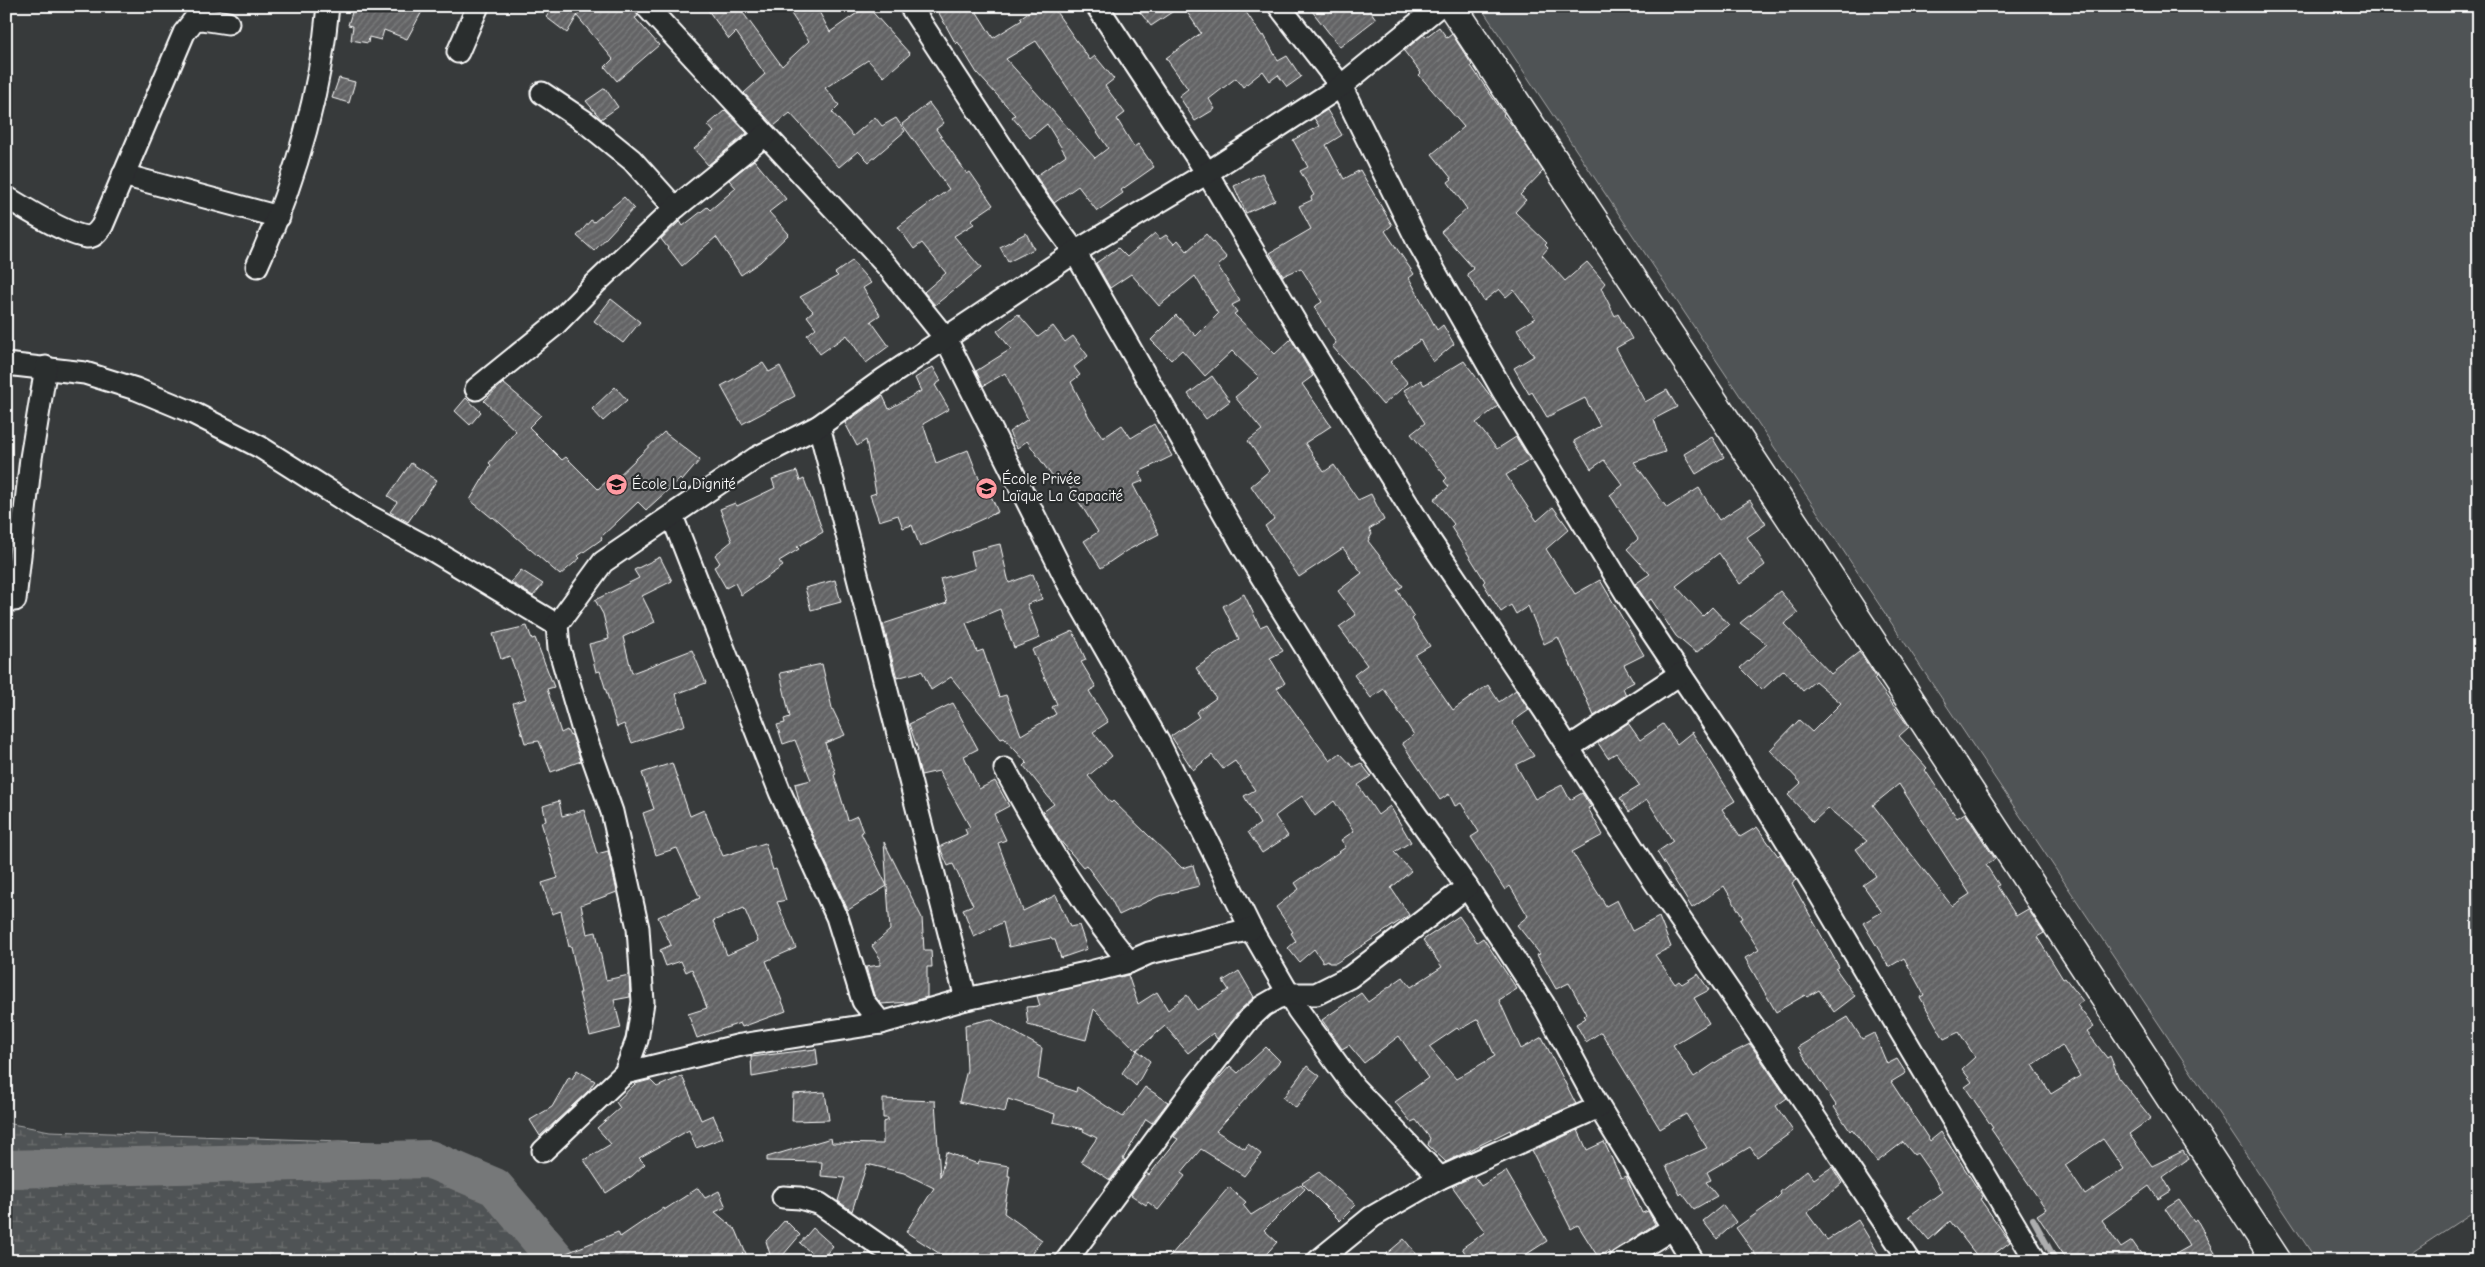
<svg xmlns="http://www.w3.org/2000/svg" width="2485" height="1267" font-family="'Comic Neue',sans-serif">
	<defs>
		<pattern id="wetland-marsh" width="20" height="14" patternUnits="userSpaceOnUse" patternTransform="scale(1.25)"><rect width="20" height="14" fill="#505354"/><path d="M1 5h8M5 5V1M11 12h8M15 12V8" fill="none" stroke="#6a6d6e"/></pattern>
		<pattern id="building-hatch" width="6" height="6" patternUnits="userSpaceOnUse" patternTransform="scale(1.25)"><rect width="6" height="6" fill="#636465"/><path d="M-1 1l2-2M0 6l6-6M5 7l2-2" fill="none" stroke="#7a7b7c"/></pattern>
	</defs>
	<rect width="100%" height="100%" fill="#373a3b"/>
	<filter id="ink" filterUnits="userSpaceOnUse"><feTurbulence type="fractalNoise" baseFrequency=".02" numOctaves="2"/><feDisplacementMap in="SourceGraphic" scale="10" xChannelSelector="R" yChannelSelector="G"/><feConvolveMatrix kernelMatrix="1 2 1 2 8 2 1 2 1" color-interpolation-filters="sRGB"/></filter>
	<g filter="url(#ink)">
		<path fill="#505354" stroke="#a8a9aa" d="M1480,6H2479V1208L2399,1261H2317Z"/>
		<path fill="url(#wetland-marsh)" stroke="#a8a9aa" d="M6,1123L50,1131L428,1144L529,1224L543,1261H6Z"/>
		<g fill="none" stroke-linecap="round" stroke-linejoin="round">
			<path stroke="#adaeaf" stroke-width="6" d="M2033,1219L2056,1261"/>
			<path stroke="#767879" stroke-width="38" d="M6,1169L429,1159L495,1187L558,1261"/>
		</g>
		<g fill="url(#building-hatch)" stroke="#fff" fill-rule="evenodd">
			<path d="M354,6H425L407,39L384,30L381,40L369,37L368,43L351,40L353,26L348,25Z"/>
			<path d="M555,6H583L567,33L546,17Z"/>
			<path d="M588,6H634L638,16L635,18L659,45L617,81L605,67L613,59L577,16Z"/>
			<path d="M705,6H738L782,66L809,41L786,6H816L830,32L867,6L910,54L884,77L868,60L825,88L839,105L832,112L853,136L875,117L882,126L896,118L905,131L869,162L858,151L839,167L790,113L774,126L744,93L765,74L736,32L729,39Z"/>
			<path d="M935,6H973L993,38L1022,20L1020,18L1037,6H1052L1090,60L1095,56L1114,79L1105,86L1125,113L1117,119L1134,147L1138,144L1154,167L1121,190L1123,193L1097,211L1078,186L1054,203L1036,176L1066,155L1047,124L1030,138L1012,117L1015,115L977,73L958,42L956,44ZM1036,41L1108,148L1095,158L1006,59Z"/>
			<path d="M1135,6H1181L1151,26Z"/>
			<path d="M1183,6H1242L1262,36L1264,35L1278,61L1287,56L1301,77L1287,87L1278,75L1270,81L1263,71L1243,87L1236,78L1209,99L1215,109L1195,121L1179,96L1188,89L1166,58L1201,33Z"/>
			<path d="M1308,6H1367L1376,19L1340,47Z"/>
			<path d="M1439,27L1447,38L1452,34L1472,65L1471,66L1504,114L1503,115L1513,126L1543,171L1520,195L1526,200L1515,212L1547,243L1545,245L1548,248L1542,255L1565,281L1587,262L1605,283L1601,288L1615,316L1618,314L1632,339L1616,348L1645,402L1667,390L1677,407L1654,419L1665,452L1634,462L1667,508L1699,488L1719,520L1750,500L1766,524L1747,537L1765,565L1740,584L1719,553L1676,586L1703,616L1712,607L1729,625L1696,653L1676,636L1651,599L1647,602L1635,584L1650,574L1627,549L1638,539L1610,495L1623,485L1604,460L1591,469L1574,441L1600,426L1585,398L1547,417L1532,392L1529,394L1514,368L1534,356L1517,329L1535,318L1514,290L1506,297L1499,289L1484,301L1467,274L1474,269L1441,232L1467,209L1448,182L1452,179L1432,154L1464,127L1419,75L1421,73L1404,51L1423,35L1426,37Z"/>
			<path d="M339,78L355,82L349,103L332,98Z"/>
			<path d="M605,88L618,107L601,119L586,101Z"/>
			<path d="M929,103L944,123L936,129L967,174L970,172L993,205L971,220L974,224L954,236L981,268L935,305L924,292L946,273L922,243L914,249L898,227L949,189L902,124Z"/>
			<path d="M725,110L747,133L708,165L694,149L714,132L708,125Z"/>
			<path d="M1327,110L1342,135L1326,145L1344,179L1360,170L1392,225L1385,231L1414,274L1409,278L1437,330L1443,325L1454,344L1433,362L1420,340L1390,362L1408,383L1383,405L1332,346L1336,343L1314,307L1322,302L1301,268L1283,276L1270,253L1311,229L1299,206L1312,200L1311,197L1314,195L1300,171L1308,167L1293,140L1319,126L1314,118Z"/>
			<path d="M754,160L786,199L769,212L789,234L760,262L741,275L716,237L682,266L661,239L680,221L683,226L707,207L710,210L736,188L729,180Z"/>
			<path d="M1262,173L1275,200L1246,213L1234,186Z"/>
			<path d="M624,197L634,208L594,251L577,236L591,220L594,222Z"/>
			<path d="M1026,233L1034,249L1008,262L1000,247Z"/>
			<path d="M1155,233L1160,239L1166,235L1174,244L1178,240L1187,251L1206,234L1227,258L1218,266L1240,301L1232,305L1237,312L1234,314L1275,354L1291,339L1313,376L1302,384L1331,426L1305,443L1324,472L1334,465L1358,500L1371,494L1384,520L1369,529L1372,534L1368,541L1403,586L1397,590L1414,617L1412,619L1430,646L1415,655L1453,710L1488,685L1499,702L1516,690L1529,710L1512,722L1534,756L1516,765L1535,799L1562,785L1570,800L1582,793L1591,807L1588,808L1603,835L1572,852L1606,906L1617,900L1632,931L1659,917L1671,947L1655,955L1675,984L1679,981L1682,984L1698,974L1709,990L1694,998L1709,1023L1673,1045L1694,1077L1724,1057L1750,1044L1787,1098L1776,1106L1793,1131L1757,1157L1750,1147L1707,1172L1711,1180L1706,1182L1717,1196L1694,1209L1682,1193L1680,1195L1666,1166L1707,1148L1686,1114L1660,1129L1601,1032L1586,1042L1576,1024L1586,1018L1584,1016L1586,1014L1569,983L1556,989L1537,955L1540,954L1517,925L1528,916L1510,886L1505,890L1471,837L1479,832L1461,803L1455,806L1449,794L1440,800L1402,743L1414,735L1384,689L1371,698L1354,675L1367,665L1339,627L1356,615L1338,591L1362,573L1343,548L1299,577L1265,526L1274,519L1251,486L1269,471L1248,441L1262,430L1235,397L1259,377L1232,351L1205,376L1182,350L1171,360L1151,340L1176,315L1196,336L1218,314L1195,276L1159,306L1131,274L1110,288L1096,263L1118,248L1127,257Z"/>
			<path d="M852,261L871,283L863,288L880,315L871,321L889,346L866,363L847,335L820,354L807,335L816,328L807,316L813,311L800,297L838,276L835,273Z"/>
			<path d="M611,299L640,322L623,343L594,321Z"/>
			<path d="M1018,314L1038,337L1053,326L1065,342L1073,336L1088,356L1074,367L1080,375L1071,382L1089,417L1103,438L1122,425L1131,438L1154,424L1172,456L1139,472L1143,481L1133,485L1159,534L1126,551L1101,568L1084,541L1098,532L1064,478L1057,483L1027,441L1017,448L1009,432L1028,419L1005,373L983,386L976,371L1011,349L997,331Z"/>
			<path d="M1464,361L1498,406L1476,423L1497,449L1516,437L1530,460L1506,475L1537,521L1553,507L1569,529L1546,549L1575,594L1600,580L1644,655L1624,665L1634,682L1623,688L1626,695L1594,716L1558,637L1544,644L1528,606L1516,614L1511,605L1501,612L1483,583L1485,581L1451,527L1454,524L1434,499L1449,487L1444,481L1447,478L1411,434L1425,423L1404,390L1421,380L1424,385Z"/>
			<path d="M763,363L769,372L780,366L795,396L742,424L721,386Z"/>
			<path d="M933,367L941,381L935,385L949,409L923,424L936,463L968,450L980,481L984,480L998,512L920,547L912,525L903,528L898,515L879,521L870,495L876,493L866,440L857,446L845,423L883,396L889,409L921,391L915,378Z"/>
			<path d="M1212,376L1230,401L1206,419L1188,394Z"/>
			<path d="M503,383L541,415L529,427L562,460L566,457L598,489L607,481L610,484L664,432L700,460L682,481L680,479L646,510L638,502L601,537L602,539L578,556L580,558L560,575L493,517L492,518L470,500L491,465L489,463L516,431L484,401Z"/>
			<path d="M615,387L627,400L603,421L592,409Z"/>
			<path d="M466,398L481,412L470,425L455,411Z"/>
			<path d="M1712,437L1724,457L1696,474L1684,454Z"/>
			<path d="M411,463L437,480L408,522L390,512L397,502L388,496Z"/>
			<path d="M797,471L800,481L804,479L823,532L797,547L799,549L779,561L783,566L741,595L735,583L726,588L714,567L720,563L715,555L732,541L720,509L735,503L737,506L775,488L772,479Z"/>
			<path d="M1000,544L1009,583L1033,574L1042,599L1027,604L1040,638L1014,648L1000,609L966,623L977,652L983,650L999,697L1006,695L1021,735L1056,714L1052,707L1057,704L1032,650L1073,631L1086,660L1081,662L1096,687L1089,691L1108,722L1093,732L1112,756L1088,776L1111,803L1113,801L1182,868L1193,865L1199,886L1159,896L1119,915L1111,899L1086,865L1083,867L1058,838L1043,812L1054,804L1024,766L1027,763L1004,738L1001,739L951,677L931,690L922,671L897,678L883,624L947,603L940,579L975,569L971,551Z"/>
			<path d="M660,557L672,581L642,596L655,622L623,637L632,673L692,650L706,683L676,694L685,725L632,743L624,724L617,727L600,671L596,672L589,644L609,639L603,614L595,600L639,578L634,570Z"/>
			<path d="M521,570L543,584L533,596L511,582Z"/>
			<path d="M835,580L841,602L811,610L805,588Z"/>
			<path d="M1780,591L1798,613L1784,624L1831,674L1859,652L1863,657L1876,677L1874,679L1909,727L1899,736L1927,768L1925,770L1957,818L1965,813L1995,859L1986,865L1999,885L1997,886L2016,916L2028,909L2044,933L2037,937L2063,979L2065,978L2083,1001L2077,1005L2094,1027L2087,1032L2107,1058L2110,1056L2119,1078L2151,1118L2129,1134L2152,1166L2183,1151L2188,1159L2163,1177L2171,1191L2158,1199L2149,1186L2102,1220L2121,1248L2132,1241L2146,1261H2068L2037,1215L2046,1209L1991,1129L1993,1128L1965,1087L1972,1082L1962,1069L1975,1057L1959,1032L1944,1039L1920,997L1924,995L1904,958L1889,967L1863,923L1882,912L1863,885L1876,876L1856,849L1867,841L1828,808L1813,822L1788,795L1801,783L1770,750L1799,720L1812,732L1841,703L1815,681L1803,691L1784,670L1762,690L1740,668L1767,644L1740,623ZM1899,784L1970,894L1952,906L1873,805ZM2062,1045L2080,1076L2051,1094L2033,1065ZM2103,1139L2124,1169L2085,1195L2065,1165Z"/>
			<path d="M1244,594L1260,627L1267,624L1283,651L1270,658L1285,683L1277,688L1330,761L1340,753L1353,767L1361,763L1371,776L1358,785L1378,815L1390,806L1411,842L1394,852L1411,871L1391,888L1409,915L1336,963H1329L1327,960L1323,962L1314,949L1299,962L1288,948L1296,941L1291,933L1293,932L1276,907L1299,889L1295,883L1346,847L1341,840L1354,831L1334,801L1315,816L1302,796L1275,816L1288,836L1262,853L1248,832L1260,824L1244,796L1255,790L1235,761L1223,769L1212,755L1193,770L1171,736L1199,717L1196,712L1216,698L1196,668L1239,639L1223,606Z"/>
			<path d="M527,626L532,639L535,638L554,687L547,689L561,733L567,730L570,736L572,735L581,761L551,772L539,741L525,743L513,703L526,699L510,656L501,659L493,634Z"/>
			<path d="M822,664L832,708L845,735L825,743L836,774L834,775L848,820L857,816L863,832L861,833L887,886L884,842L922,918L924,950H931L932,967H927V997L910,1002L881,1004L874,995L866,967L880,965V958L872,946L890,930L887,886L848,910L801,809L795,784L811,780L795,740L783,744L777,725L785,723L784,719L790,717L780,673Z"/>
			<path d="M953,703L978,749L964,756L979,789L995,781L1009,806L994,814L1006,840L998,843L1023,911L1056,895L1070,927L1079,925L1087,949L1061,958L1055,940H1052L1051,938L1009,947L1003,922L974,937L963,909L973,905L953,864L948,866L941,850V846L967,834L965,829L970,827L939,771L921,775L915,752L918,750L909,724Z"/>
			<path d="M1628,723L1640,740L1663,724L1677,744L1692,732L1735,801L1722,809L1740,837L1757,827L1778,856L1780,854L1796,880L1792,883L1839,967L1836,969L1855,996L1834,1012L1819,990L1807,997L1805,995L1776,1012L1745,958L1759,950L1740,920L1743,918L1724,886L1692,908L1657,852L1673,841L1647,800L1629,812L1620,798L1640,786L1616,753L1608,758L1598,743Z"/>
			<path d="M672,763L690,816L704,810L723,856L765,843L773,870L776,869L786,900L777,902L796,948L766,961L786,1011L742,1027L740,1023L697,1038L688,1014L707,1008L692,969L686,972L681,961L666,966L660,950L671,945L658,917L700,898L677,848L656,855L643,813L654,809L642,773ZM744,908L758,941L727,955L713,921Z"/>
			<path d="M559,801L562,816L584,810L597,854L608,851L617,892L581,905L587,934L596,932L606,980L629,975L630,997L614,1000L621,1028L590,1036L579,993H581L571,946L569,947L561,911L552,914L542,883L558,878L541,822L546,821L543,806Z"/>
			<path d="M1459,916L1477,942L1483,938L1517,989L1499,1000L1521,1049L1542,1037L1576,1104L1511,1133L1510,1130L1446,1162L1428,1145L1430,1138L1416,1120L1411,1122L1395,1102L1428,1078L1399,1036L1364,1063L1349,1045L1342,1049L1322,1020L1361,993L1368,1002L1403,977L1411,987L1442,967L1423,940ZM1478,1019L1495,1056L1456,1079L1429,1047L1457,1028L1459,1030Z"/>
			<path d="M1239,971L1254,997L1240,1010L1217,1039L1213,1033L1188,1053L1165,1026L1137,1050L1150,1061L1136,1086L1122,1073L1137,1051L1094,1009L1086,1040L1028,1025L1026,1007L1040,1006L1037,996L1128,975L1138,1004L1157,992L1168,1010L1187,995L1197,1010L1229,990L1223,981Z"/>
			<path d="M1848,1017L1862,1039L1874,1033L1887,1064L1897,1059L1906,1073L1891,1082L1930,1141L1941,1132L1983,1197L1980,1199L2010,1242L1985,1261H1981L1950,1221L1929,1240L1909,1216L1942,1192L1933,1176L1917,1153L1914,1155L1903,1142L1877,1162L1852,1129L1850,1131L1834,1107L1836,1105L1798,1047Z"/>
			<path d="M991,1019L1042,1048L1038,1079L1076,1092L1077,1087L1123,1117L1145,1087L1168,1102L1152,1123L1146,1119L1123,1159L1125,1160L1110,1180L1081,1161L1097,1138L1083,1131L1084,1129L1053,1122L1055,1114L1008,1099L1005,1112L959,1102L967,1070L965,1025Z"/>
			<path d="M1266,1047L1280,1061L1216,1131L1245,1149L1248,1144L1261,1154L1244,1176L1201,1149L1181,1173L1185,1176L1158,1210L1148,1202L1146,1205L1131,1195L1146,1173L1149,1175L1178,1139L1174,1137L1211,1087L1230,1066L1238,1073Z"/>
			<path d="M816,1049L818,1065L752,1077L751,1057Z"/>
			<path d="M1307,1066L1320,1076L1296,1108L1283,1098Z"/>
			<path d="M577,1070L595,1081L588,1091L540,1136L530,1120L552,1107L569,1077L572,1079Z"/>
			<path d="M682,1076L701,1120L713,1115L723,1138L696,1148L689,1130L639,1158L645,1164L632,1176L606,1193L584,1160L611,1144L597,1128L620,1108L616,1102L635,1084L650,1080L657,1087Z"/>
			<path d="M825,1092L829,1120L792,1121L793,1094Z"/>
			<path d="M883,1099L935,1101L940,1177L946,1152L978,1164L979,1161L1009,1166L1008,1176H1010L1004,1213L1042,1240L1026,1261H951L906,1232L934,1188L904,1173L867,1164L852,1211L838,1201L845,1178L821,1176L822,1162L767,1161V1157L831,1138L832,1143L883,1144V1122L888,1120V1118H883Z"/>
			<path d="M1578,1130L1587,1150L1604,1142L1621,1178L1626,1176L1642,1213L1648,1211L1655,1224L1610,1254L1608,1251L1598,1257L1578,1225L1571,1229L1532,1151Z"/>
			<path d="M1832,1167L1842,1183L1807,1213L1827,1240L1858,1220L1883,1261H1760L1736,1228L1774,1201L1781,1194L1780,1192L1807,1170L1814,1179Z"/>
			<path d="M1506,1171L1547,1241L1516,1261H1470L1462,1248L1485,1232L1452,1186L1474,1176L1481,1186Z"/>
			<path d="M1319,1172L1356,1205L1340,1221L1302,1183Z"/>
			<path d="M1301,1184L1305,1189L1264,1230L1277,1242L1260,1261H1166L1229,1187L1246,1202L1243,1205L1251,1215Z"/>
			<path d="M698,1188L705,1198L719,1191L726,1207L715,1212L736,1230L749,1261H547L618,1232L620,1237L663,1208L664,1210Z"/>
			<path d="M2179,1200L2194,1222L2197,1220L2220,1261H2163L2190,1246L2165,1209Z"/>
			<path d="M1723,1205L1736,1222L1717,1239L1703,1221Z"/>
			<path d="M785,1220L800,1235L778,1261H772L766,1241Z"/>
			<path d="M813,1228L833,1246L820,1261L800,1243Z"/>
			<path d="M1404,1239L1422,1261H1378Z"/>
		</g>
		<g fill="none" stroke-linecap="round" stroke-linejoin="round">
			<defs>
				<g id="street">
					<path d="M646,6L888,267L946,339L1068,583L1159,743L1251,929L1298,1010L1354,1087L1440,1178"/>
					<path d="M910,6L1034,196L1075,252L1245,550L1361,737L1467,887L1543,1003L1599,1107L1693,1261"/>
					<path d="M1097,6L1207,173L1306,340L1431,542L1544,710L1654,881L1786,1074L1910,1261"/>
					<path d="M1279,6L1341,86L1417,240L1503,391L1626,593L1729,747L1820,895L2036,1261"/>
					<path d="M458,52L478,6"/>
					<path d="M542,93L584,121L632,160L675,208"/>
					<path d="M123,175L279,217"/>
					<path d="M6,197C24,208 67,235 87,237C95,237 98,231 102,226L184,33L194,20L202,19L228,23"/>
					<path d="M257,266C294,184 320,97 328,6"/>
					<path d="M6,364L85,373L136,389L189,411L260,447L369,516L429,548L557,625"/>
					<path d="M476,389L555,325L595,284L675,208L765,135"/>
					<path d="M819,426L966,999"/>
					<path d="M672,516L780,792L837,917L863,1001L881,1023"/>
					<path d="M15,600L31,458L46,367"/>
					<path d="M1568,748L1680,674"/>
					<path d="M1005,769C1041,837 1080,902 1129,962"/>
					<path d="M625,1073L637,1040L643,1002L638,928L612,812L582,727L559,648L557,625L603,562L756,458L819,426L884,379L1075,252L1207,173L1341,86L1439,6"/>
					<path d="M543,1151L625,1073L741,1045L881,1023L966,999L1086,973L1129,962L1149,953L1251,929"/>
					<path d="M783,1197L800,1198L820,1204L902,1261"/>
					<path d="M1066,1261L1194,1088L1250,1018L1263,1006L1277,998L1290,994H1316L1350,977L1467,887"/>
					<path d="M1318,1261L1372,1217L1440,1178L1599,1107"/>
					<path d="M1620,1261L1673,1228"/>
				</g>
				<path id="secondary" d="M1452,6L1827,573L2277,1261"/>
			</defs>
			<use href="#street" stroke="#fff" stroke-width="25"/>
			<use href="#secondary" stroke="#fff" stroke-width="31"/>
			<use href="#street" stroke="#2a2d2e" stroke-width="21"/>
			<use href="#secondary" stroke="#2a2d2e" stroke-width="28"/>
		</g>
	</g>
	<defs>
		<symbol id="school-disc" viewBox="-11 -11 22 22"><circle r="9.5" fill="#ff9aa2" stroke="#2a2d2e"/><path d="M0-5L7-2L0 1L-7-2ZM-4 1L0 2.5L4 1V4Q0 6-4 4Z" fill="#111"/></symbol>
	</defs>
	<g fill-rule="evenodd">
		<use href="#school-disc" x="604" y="472" width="25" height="25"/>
		<use href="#school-disc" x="974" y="476" width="25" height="25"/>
	</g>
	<g text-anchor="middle" stroke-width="4.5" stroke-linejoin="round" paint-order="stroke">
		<g font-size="15" fill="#fff" stroke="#2a2d2e" text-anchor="start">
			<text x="1002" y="484">École Privée<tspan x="1002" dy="17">Laïque La Capacité</tspan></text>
			<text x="632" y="489">École La Dignité</text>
		</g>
	</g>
	<rect width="2485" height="1267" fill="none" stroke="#2a2d2e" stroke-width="25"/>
	<rect x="12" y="12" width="2460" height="1242" fill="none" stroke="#fff" stroke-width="2" filter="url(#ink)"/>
</svg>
